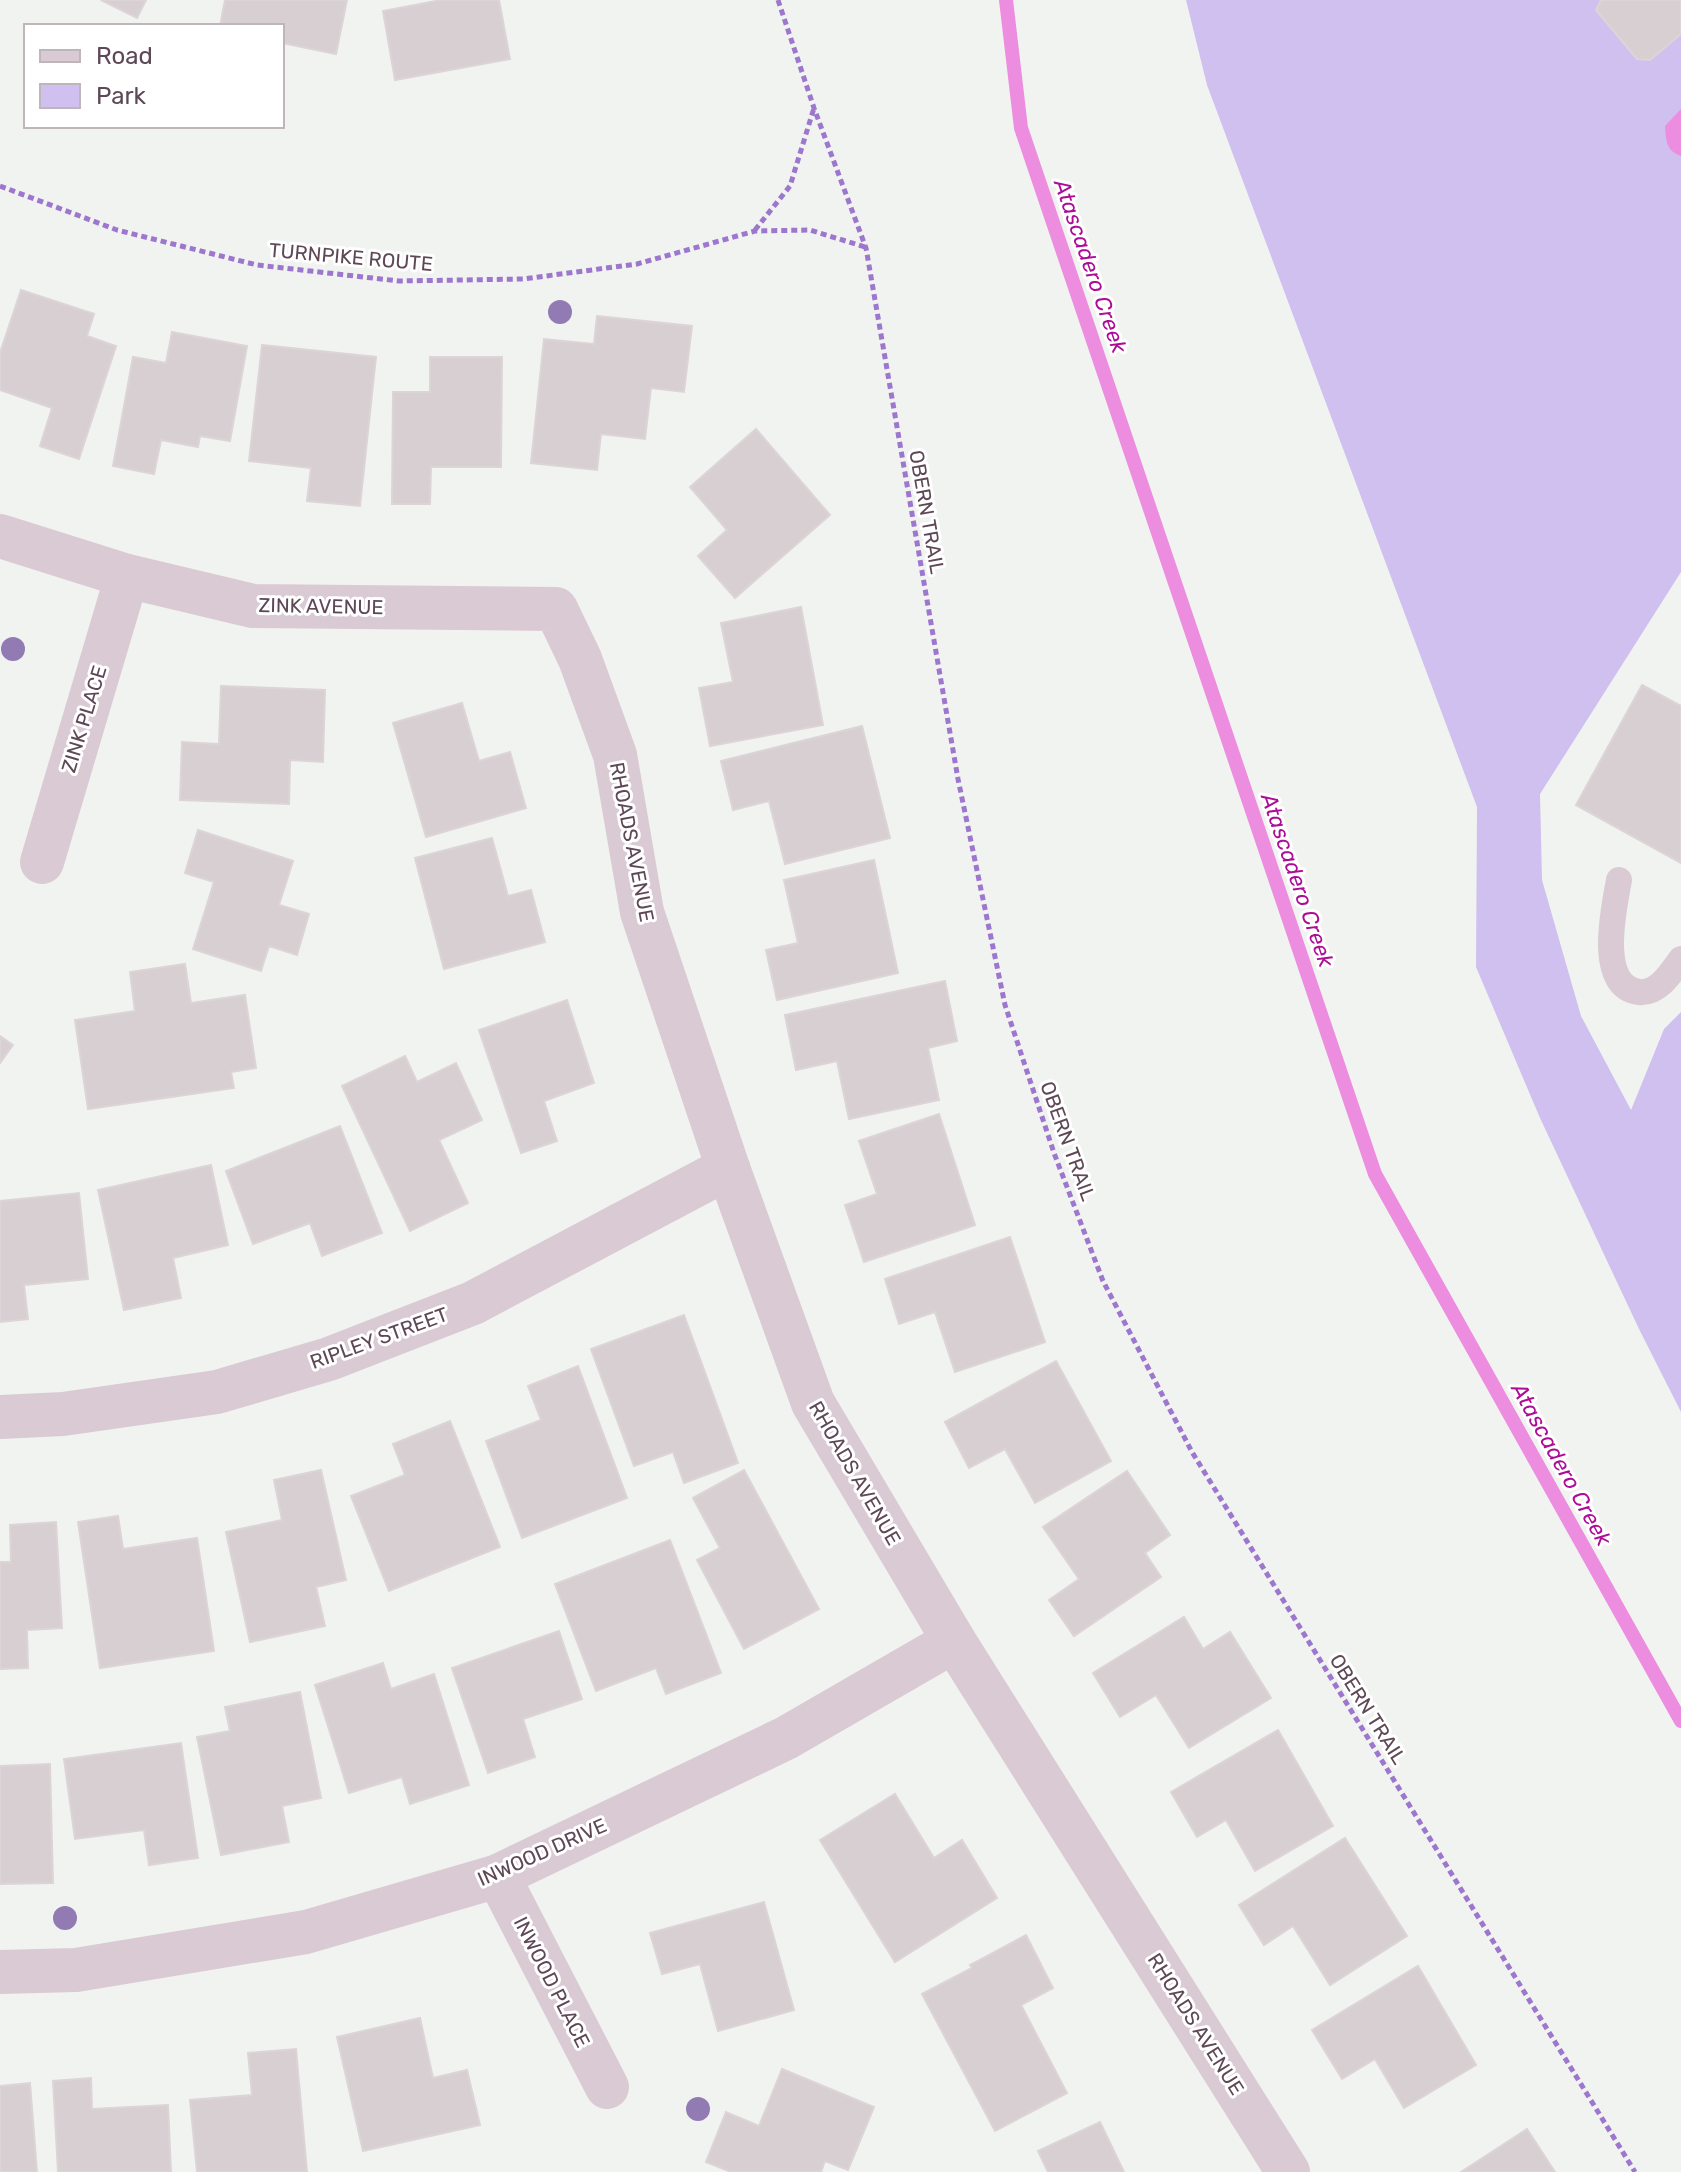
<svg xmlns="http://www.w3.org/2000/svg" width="1681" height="2172" font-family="Rubik,sans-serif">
	<rect width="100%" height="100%" fill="#f1f3f0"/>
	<path fill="#cfc0f0" d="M1186,0H1681V572L1540,794L1542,880L1581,1016L1631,1110L1664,1029L1681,1012V1412L1639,1329L1540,1118L1476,967L1477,807L1207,85Z"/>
	<path fill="#ec8ddf" d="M1681,109V156C1666,151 1666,140 1665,126Z"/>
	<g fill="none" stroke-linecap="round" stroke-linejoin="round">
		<path stroke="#ec8ddf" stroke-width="14" d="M1006,0L1021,128L1375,1174L1681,1721"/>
	</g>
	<g fill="#d8cfd3" stroke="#dcd4d7" stroke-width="2">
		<path d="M101,0H146L137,18Z"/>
		<path d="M225,0H347L336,54L282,43V26H220Z"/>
		<path d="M441,0H499L510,59L395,80L383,11Z"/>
		<path d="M1601,0H1681V34L1650,60L1637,59L1596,10Z"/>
		<path d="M21,290L94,314L87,336L116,346L79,459L40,446L52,408L0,390V353Z"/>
		<path d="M597,316L692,326L684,392L651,388L645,439L601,434L597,470L531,463L544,339L594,344Z"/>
		<path d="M172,332L247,346L230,441L200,436L198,447L161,440L154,474L113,466L133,357L166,363Z"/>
		<path d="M262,345L376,357L360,506L307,501L311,468L249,461Z"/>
		<path d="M430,357H502L501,467H431L430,504H392L393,392H430Z"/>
		<path d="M756,429L830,515L735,598L698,556L727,530L690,487Z"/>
		<path d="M801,607L823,725L710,746L699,688L733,682L721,623Z"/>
		<path d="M1642,685L1681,706V863L1576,805Z"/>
		<path d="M221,686L325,690L323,762L290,760L289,804L180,800L182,742L219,744Z"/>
		<path d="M462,703L479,761L510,752L526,808L426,837L393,723Z"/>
		<path d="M862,726L890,838L785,864L769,801L733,810L721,761Z"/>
		<path d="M198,830L293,861L279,905L309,914L297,955L269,946L261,971L193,949L214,882L185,873Z"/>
		<path d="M492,838L508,896L531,890L545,942L444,969L415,858Z"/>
		<path d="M874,860L898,973L777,1000L766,950L798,943L784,880Z"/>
		<path d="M185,964L191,1003L245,995L256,1068L231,1072L234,1088L88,1109L75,1020L135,1011L130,972Z"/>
		<path d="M945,981L957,1041L928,1048L939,1100L849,1119L837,1061L796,1070L785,1015Z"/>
		<path d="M567,1000L594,1083L544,1101L557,1141L521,1153L479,1030Z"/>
		<path d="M0,1036L13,1045L0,1063Z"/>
		<path d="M405,1056L417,1082L456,1063L482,1120L439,1140L468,1203L410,1231L342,1086Z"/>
		<path d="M939,1114L975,1225L864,1262L845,1205L877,1194L859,1141Z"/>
		<path d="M340,1126L382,1233L322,1256L310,1223L253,1244L226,1171Z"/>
		<path d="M211,1165L228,1245L173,1258L181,1298L124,1310L98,1190Z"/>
		<path d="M79,1193L88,1279L24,1285L28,1319L0,1322V1201Z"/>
		<path d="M1010,1237L1045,1342L955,1372L935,1312L899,1324L885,1279Z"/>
		<path d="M684,1315L738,1463L684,1483L673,1452L634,1466L591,1349Z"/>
		<path d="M1056,1361L1111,1461L1035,1503L1005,1449L969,1468L945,1422Z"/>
		<path d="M578,1366L627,1498L522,1538L486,1441L541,1420L528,1386Z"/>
		<path d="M450,1421L500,1547L389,1591L351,1496L405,1475L393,1444Z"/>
		<path d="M321,1470L346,1580L316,1587L325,1626L250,1642L226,1532L282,1520L274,1480Z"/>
		<path d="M744,1470L819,1609L744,1649L697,1560L720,1548L693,1498Z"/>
		<path d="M1127,1471L1170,1535L1145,1553L1161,1577L1074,1636L1049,1600L1079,1579L1043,1527Z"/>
		<path d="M118,1516L123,1549L197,1538L214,1651L100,1668L78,1522Z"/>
		<path d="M56,1522L62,1628L27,1630L28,1668L0,1669V1562H11L10,1525Z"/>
		<path d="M670,1540L721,1673L666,1694L656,1668L596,1691L555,1584Z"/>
		<path d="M1184,1617L1203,1649L1230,1632L1271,1698L1189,1748L1156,1695L1120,1717L1093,1673Z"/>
		<path d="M559,1631L582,1699L523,1719L535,1757L488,1773L452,1668Z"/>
		<path d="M383,1663L391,1689L434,1674L469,1785L410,1804L402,1777L349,1793L315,1685Z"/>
		<path d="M300,1692L321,1798L282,1806L289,1842L221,1855L197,1737L230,1731L225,1707Z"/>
		<path d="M1278,1730L1333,1826L1255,1871L1226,1820L1197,1837L1171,1792Z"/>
		<path d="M181,1743L198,1858L149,1865L144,1830L75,1839L64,1759Z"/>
		<path d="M50,1764L53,1883L0,1884V1766Z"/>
		<path d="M895,1794L934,1858L962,1840L997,1898L895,1962L820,1840Z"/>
		<path d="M1345,1838L1407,1936L1330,1985L1293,1926L1264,1945L1239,1905Z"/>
		<path d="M764,1902L794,2010L718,2031L700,1964L662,1974L650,1933Z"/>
		<path d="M1026,1935L1053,1988L1021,2005L1067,2093L995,2131L922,1994L972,1968L970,1965Z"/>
		<path d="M1418,1966L1476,2065L1404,2108L1375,2059L1342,2079L1312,2030Z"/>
		<path d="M420,2018L433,2078L467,2070L480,2125L363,2151L337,2037Z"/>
		<path d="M296,2049L307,2172H197L190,2100L252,2095L248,2053Z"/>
		<path d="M782,2069L874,2107L848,2170L825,2161L821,2172H731L706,2162L726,2112L759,2126Z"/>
		<path d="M91,2078L92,2109L168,2105L171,2172H58L53,2081Z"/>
		<path d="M30,2083L37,2172H0V2086Z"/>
		<path d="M1100,2122L1124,2172H1048L1038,2151Z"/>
		<path d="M1527,2129L1555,2172H1461Z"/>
	</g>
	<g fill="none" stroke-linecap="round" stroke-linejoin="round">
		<g stroke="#9d77ce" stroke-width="5" stroke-dasharray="6 4" stroke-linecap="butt">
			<path d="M778,0L814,108L866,248L958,779L1005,1005L1054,1153L1103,1281L1192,1452L1635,2172"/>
			<path d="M0,186L117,230L257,265L399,281L523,279L637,264L755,231L810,230L865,247"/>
			<path d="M755,230L790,186L814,108"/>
		</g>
		<path stroke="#dacad4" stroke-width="26" d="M1619,880C1614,908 1596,987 1639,992C1658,994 1671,973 1681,959"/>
		<g stroke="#dacad4" stroke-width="44">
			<path d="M0,536L127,576L253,606L556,609L580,659L615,755L642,912L728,1168L813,1403L954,1641L1288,2172"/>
			<path d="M42,862L127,576"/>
			<path d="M0,1417L63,1414L217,1392L329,1359L473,1303L728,1168"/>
			<path d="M498,1876L607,2087"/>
			<path d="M0,1972L76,1970L306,1932L498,1876L786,1738L954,1641"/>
		</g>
	</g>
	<g fill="#927ab3">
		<circle cx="560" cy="312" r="12"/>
		<circle cx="13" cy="649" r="12"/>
		<circle cx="65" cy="1918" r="12"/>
		<circle cx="698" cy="2109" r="12"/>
	</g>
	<g text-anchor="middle" stroke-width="6" stroke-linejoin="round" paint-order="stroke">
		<g font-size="20" fill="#5e4855" stroke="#fff">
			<text transform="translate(351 257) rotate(5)" y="7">TURNPIKE ROUTE</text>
			<text transform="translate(927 512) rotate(80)" y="7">OBERN TRAIL</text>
			<text transform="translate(321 606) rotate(1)" y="7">ZINK AVENUE</text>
			<text transform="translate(84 719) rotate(-73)" y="7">ZINK PLACE</text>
			<text transform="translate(632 842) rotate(79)" y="7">RHOADS AVENUE</text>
			<text transform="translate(1068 1141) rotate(70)" y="7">OBERN TRAIL</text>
			<text transform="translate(379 1338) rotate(-20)" y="7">RIPLEY STREET</text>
			<text transform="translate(855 1473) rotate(60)" y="7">RHOADS AVENUE</text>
			<text transform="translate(1368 1709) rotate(58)" y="7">OBERN TRAIL</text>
			<text transform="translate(542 1852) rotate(-24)" y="7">INWOOD DRIVE</text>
			<text transform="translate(552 1982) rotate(63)" y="7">INWOOD PLACE</text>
			<text transform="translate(1196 2024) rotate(58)" y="7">RHOADS AVENUE</text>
		</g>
		<g font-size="22" font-style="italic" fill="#ad0c96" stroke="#fff">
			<text transform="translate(1091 266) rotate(71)" y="8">Atascadero Creek</text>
			<text transform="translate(1298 880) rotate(71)" y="8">Atascadero Creek</text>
			<text transform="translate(1562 1464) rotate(61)" y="8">Atascadero Creek</text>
		</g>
	</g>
	<rect x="24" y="24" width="260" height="104" fill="#ffffff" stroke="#bfb6bb" stroke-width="2"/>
	<rect x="40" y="50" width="40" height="12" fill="#dacad4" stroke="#bfb6bb" stroke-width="2"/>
	<text x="96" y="64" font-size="24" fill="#5e4855">Road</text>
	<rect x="40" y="84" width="40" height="24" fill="#cfc0f0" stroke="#bfb6bb" stroke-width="2"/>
	<text x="96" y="104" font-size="24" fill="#5e4855">Park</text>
</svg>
